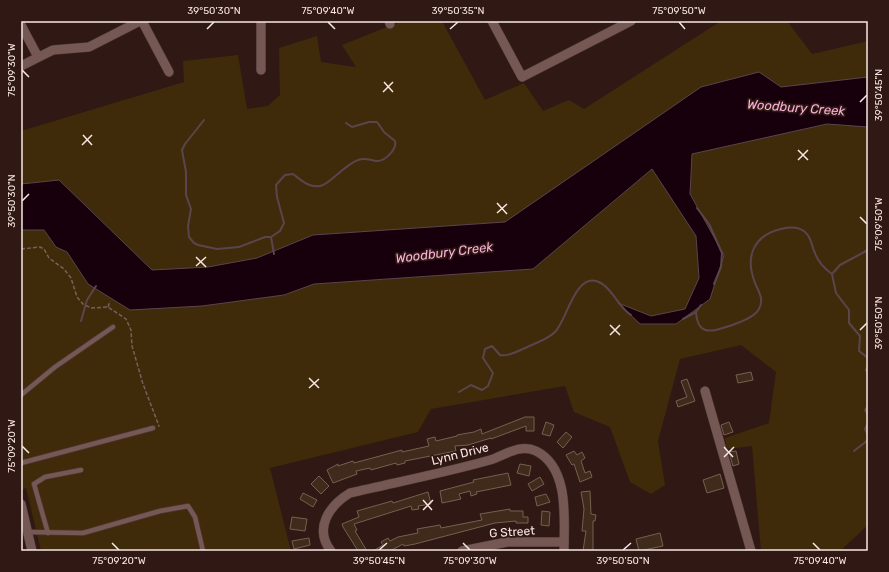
<svg xmlns="http://www.w3.org/2000/svg" width="889" height="572" font-family="Rubik,sans-serif">
	<rect width="100%" height="100%" fill="#301814"/>
	<g fill="#3f2b0a">
		<path d="M402,21H442L485,100L524,83L543,111L569,100L584,109L721,21H787L812,54L868,41V77L781,87L759,72L701,87L505,222L313,235L257,258L208,267L152,270L59,180L21,184V131L184,82L183,61L238,55L247,109L268,106L280,95L279,48L317,36L321,62L356,67L342,45Z"/>
		<path d="M827,123L868,127V525L840,551H761L752,446L727,449L725,438L769,423L776,372L741,345L680,359L658,441L665,485L651,494L630,482L610,427L574,412L565,386L431,409L418,432L270,468L291,551H41L26,488L21,490V230H44L56,247L67,252L88,284L284,295L314,284L533,269L652,169L696,236L699,278L686,309L651,316L619,304L640,324H676L724,255L690,194L692,154Z"/>
	</g>
	<path fill="#17000c" stroke="#5a454d" d="M759,72L781,87L868,77V127L827,124L692,154L690,194L724,255L710,299L676,324H640L618,303L651,316L685,309L699,278L696,236L652,169L533,269L314,284L284,295L202,306L130,310L88,284L67,252L56,247L44,230H21V184L59,180L152,270L208,267L257,258L313,235L505,222L701,87Z"/>
	<g fill="none" stroke-linecap="round" stroke-linejoin="round">
		<g stroke="#5a454d" stroke-width="2">
			<path d="M204,120L185,144L182,150L186,172V195L191,209L188,226L189,237L194,243L198,245L217,249L239,247L265,237H271L280,231L284,223L277,197L276,185L285,175L293,174C301,180 309,188 320,186C329,185 344,165 358,160C365,157 369,160 376,161C385,162 397,149 395,141L384,132L377,122H369L352,127L346,123"/>
			<path d="M697,208L709,224L722,253L721,267L714,284"/>
			<path d="M271,237L274,254"/>
			<path d="M868,250L840,265L832,274L836,293L849,310V323L860,336L859,351L868,358"/>
			<path d="M696,312C697,325 701,333 716,330C727,327 754,319 759,309C765,298 757,290 754,280C745,255 755,235 781,229C789,227 798,226 805,232C812,238 811,245 815,253C818,262 825,269 832,274"/>
			<path d="M683,319L696,312L701,305"/>
			<path d="M81,321L87,300L96,286"/>
			<path d="M868,365L866,370L868,373"/>
			<path d="M459,392L471,385L482,390L488,386L493,373L483,358L485,349L492,346L500,355C507,357 516,352 523,349C533,344 547,340 555,332C567,320 574,276 596,281C611,285 618,307 631,315"/>
			<path d="M868,406L865,410L868,415"/>
			<path d="M868,423L865,429L868,435"/>
			<path d="M854,451L868,440"/>
		</g>
	</g>
	<g fill="#3f2a1c" stroke="#775f50">
		<path d="M751,372L753,380L738,383L736,375Z"/>
		<path d="M687,379L695,401L678,407L676,401L687,397L681,381Z"/>
		<path d="M525,417H534V431H526V426L491,439V438L468,445L455,446L456,451L405,461V463L397,465L396,463L371,470L370,468L356,471L357,474L333,483L327,470L338,464V466L353,461L354,463L402,450V452L429,446L427,439L435,437L436,441L457,436V435L474,432L481,429L482,434Z"/>
		<path d="M546,422L554,425L550,436L542,434Z"/>
		<path d="M729,422L733,432L724,435L721,425Z"/>
		<path d="M566,432L572,437L563,448L557,442Z"/>
		<path d="M574,451L577,455L582,452L585,458L581,461L585,473L590,471L592,477L580,482L574,464L572,465L566,455Z"/>
		<path d="M736,451L739,464L733,466L729,452Z"/>
		<path d="M520,464L531,466L529,476L517,473Z"/>
		<path d="M508,473L511,485L476,492L477,494L471,496L470,491L459,494L461,499L442,503L440,491L474,482L473,480Z"/>
		<path d="M720,474L724,488L707,493L703,480Z"/>
		<path d="M319,476L329,486L321,494L311,484Z"/>
		<path d="M540,477L544,484L532,491L528,484Z"/>
		<path d="M590,491L591,514L596,515L595,521H593V551H583L586,531H582L584,509L581,492Z"/>
		<path d="M428,492L431,504L418,506L419,509L412,510L411,506L354,524L357,530L355,531L367,551H358L343,527L342,524L359,517L357,511L392,501L393,503Z"/>
		<path d="M303,493L317,500L313,507L300,499Z"/>
		<path d="M546,494L550,502L537,506L535,497Z"/>
		<path d="M510,509V511H523V517H528V523H516V521L495,523L415,544L404,546L403,544L390,551H373L383,545L381,542L388,538L390,541L398,537L418,533L417,529L440,525L441,528L482,520L480,514Z"/>
		<path d="M542,511L550,512L549,526L541,525Z"/>
		<path d="M292,517L307,519L305,531L290,529Z"/>
		<path d="M660,533L663,546L639,551L636,539Z"/>
		<path d="M309,538L310,545L294,549L292,541Z"/>
	</g>
	<g fill="none" stroke-linecap="round" stroke-linejoin="round">
		<defs>
			<g id="lane">
				<path d="M21,395L55,367L113,327"/>
				<path d="M21,463L153,428"/>
				<path d="M27,532L83,533L160,511L188,506L195,517L203,551"/>
				<path d="M48,533L34,484L45,477L81,470"/>
			</g>
			<g id="street">
				<path d="M142,21L169,72"/>
				<path d="M261,21V70"/>
				<path d="M389,21L390,24"/>
				<path d="M492,21L522,77L631,21"/>
				<path d="M21,25L38,57"/>
				<path d="M21,66L53,50L89,47L140,21"/>
				<path d="M705,391L751,551"/>
				<path d="M21,504L32,551"/>
				<path d="M331,551C313,528 330,505 350,493C397,482 444,473 490,460C504,456 520,443 536,451C570,468 564,520 564,551"/>
				<path d="M462,551L507,542H564"/>
			</g>
		</defs>
		<use href="#lane" stroke="#483634" stroke-width="6"/>
		<use href="#street" stroke="#483634" stroke-width="10"/>
		<g stroke="#76605d" stroke-width="1.5" stroke-dasharray="4 2" stroke-linecap="butt">
			<path d="M21,249L40,247L44,249L49,258L64,269L71,278L77,297L83,304L91,308L108,307L126,319L131,330L132,346L143,384L159,426H158"/>
			<path d="M108,307L110,301"/>
		</g>
		<use href="#lane" stroke="#755853" stroke-width="4.5"/>
		<use href="#street" stroke="#755853" stroke-width="9"/>
	</g>
	<path fill="none" stroke="#f8e7e4" stroke-width="1.5" d="M328,22L335,29M679,22L685,29M207,29L214,22M450,29L458,22M22,70L29,77M384,82L393,92M383,92L393,82M860,102L867,95M83,135L92,145M82,145L92,135M798,150L808,160M798,160L808,150M22,201L29,194M497,203L507,214M497,213L507,204M860,217L867,224M196,257L206,267M196,266L206,257M610,325L620,335M860,330L867,323M610,335L620,325M309,378L319,388M309,388L319,379M22,446L29,453M724,447L733,457M724,457L734,447M423,500L432,510M423,510L433,500M112,543L119,550M463,543L470,550M813,543L820,550M379,550L387,543M623,550L631,543"/>
	<g text-anchor="middle" stroke-width="3.5" stroke-linejoin="round" paint-order="stroke">
		<g font-size="12" fill="#f8e7e4" stroke="#301814">
			<text transform="translate(460 454) rotate(-14)" y="4">Lynn Drive</text>
			<text transform="translate(512 532) rotate(-4)" y="4">G Street</text>
		</g>
		<g font-size="13" font-style="italic" fill="#fdb2dc" stroke="#301814">
			<text transform="translate(796 107) rotate(4)" y="5">Woodbury Creek</text>
			<text transform="translate(444 252) rotate(-7)" y="5">Woodbury Creek</text>
		</g>
	</g>
	<rect width="889" height="572" fill="none" stroke="#301814" stroke-width="44"/>
	<rect x="22" y="22" width="845" height="528" fill="none" stroke="#f8e7e4" stroke-width="1.5"/>
	<g font-size="10" text-anchor="middle" fill="#f8e7e4">
		<text x="214" y="14">39°50'30"N</text>
		<text x="328" y="14">75°09'40"W</text>
		<text x="458" y="14">39°50'35"N</text>
		<text x="679" y="14">75°09'50"W</text>
		<text transform="translate(11 70) rotate(-90)" y="4">75°09'30"W</text>
		<text transform="translate(878 95) rotate(-90)" y="4">39°50'45"N</text>
		<text transform="translate(11 201) rotate(-90)" y="4">39°50'30"N</text>
		<text transform="translate(878 224) rotate(-90)" y="4">75°09'50"W</text>
		<text transform="translate(878 323) rotate(-90)" y="4">39°50'50"N</text>
		<text transform="translate(11 446) rotate(-90)" y="4">75°09'20"W</text>
		<text x="119" y="564">75°09'20"W</text>
		<text x="379" y="564">39°50'45"N</text>
		<text x="470" y="564">75°09'30"W</text>
		<text x="623" y="564">39°50'50"N</text>
		<text x="820" y="564">75°09'40"W</text>
	</g>
</svg>
